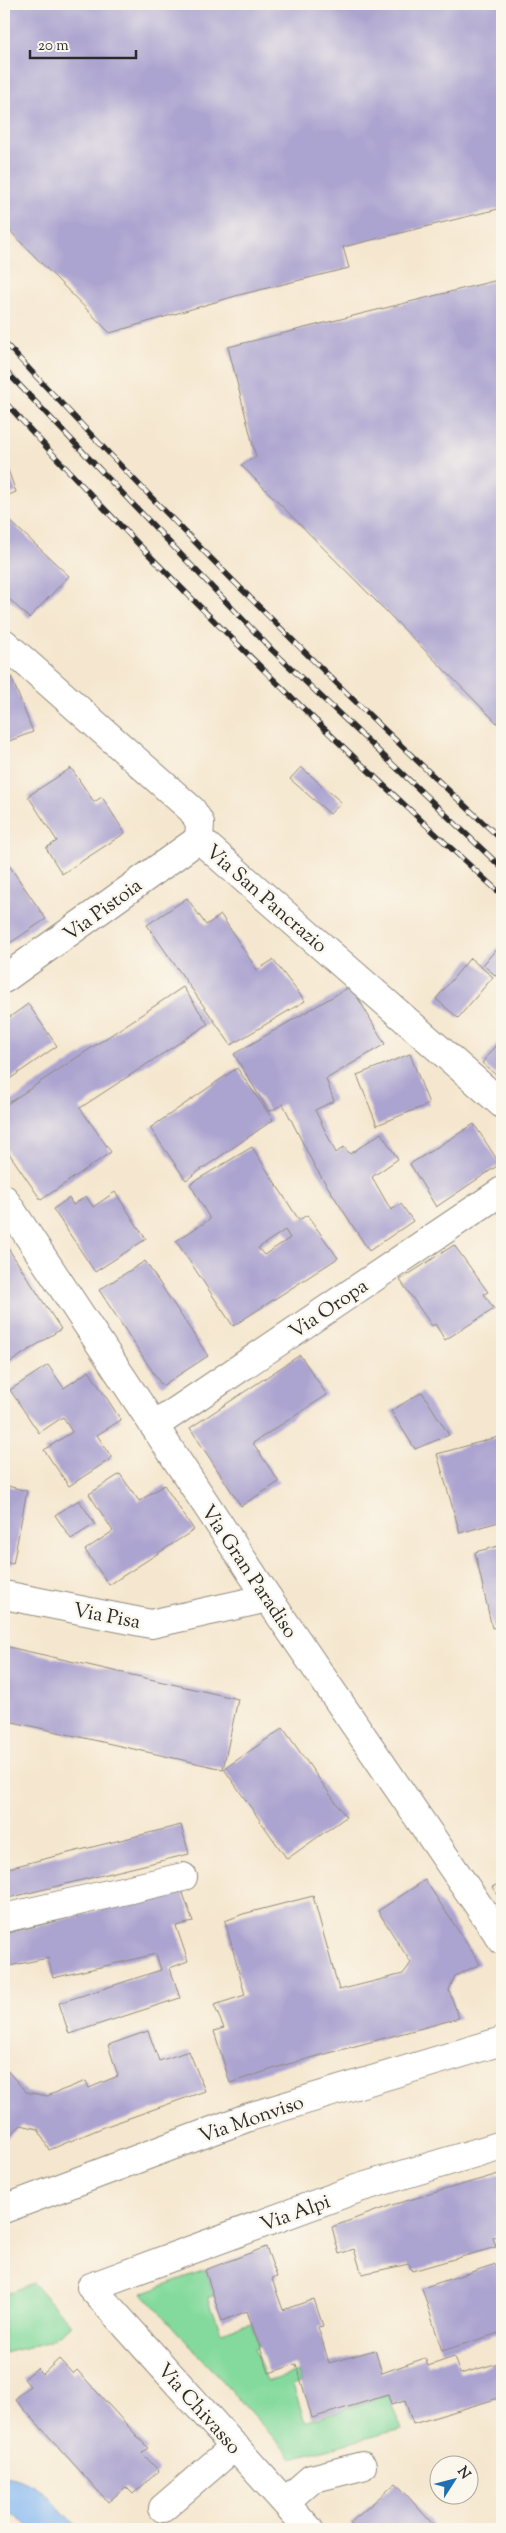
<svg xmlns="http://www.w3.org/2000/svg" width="506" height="2533" font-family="'Sorts Mill Goudy',serif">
	<rect width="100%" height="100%" fill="#fbf7ec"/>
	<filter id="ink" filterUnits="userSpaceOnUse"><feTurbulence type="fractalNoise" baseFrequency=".02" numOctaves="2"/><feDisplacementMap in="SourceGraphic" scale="10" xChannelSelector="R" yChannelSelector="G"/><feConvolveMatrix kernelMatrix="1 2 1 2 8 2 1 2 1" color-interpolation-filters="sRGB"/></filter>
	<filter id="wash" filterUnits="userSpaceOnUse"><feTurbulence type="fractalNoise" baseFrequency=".0096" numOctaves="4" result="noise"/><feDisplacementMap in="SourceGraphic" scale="20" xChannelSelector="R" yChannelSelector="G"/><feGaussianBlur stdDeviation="1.12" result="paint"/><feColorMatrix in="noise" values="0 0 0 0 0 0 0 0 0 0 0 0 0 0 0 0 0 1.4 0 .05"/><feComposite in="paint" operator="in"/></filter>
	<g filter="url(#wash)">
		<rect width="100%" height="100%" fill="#f5e7cf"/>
		<g fill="#84da9d" stroke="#588264">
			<path d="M205,2270L214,2296L208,2297L221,2332L251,2323L259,2346L254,2348L267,2382L298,2372L301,2382L293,2385L305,2422L388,2395L401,2429L292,2458L142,2293Z"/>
			<path d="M33,2283L72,2325L48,2342L4,2353V2295Z"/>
		</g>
		<path fill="#85b8f2" stroke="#58728e" d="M4,2476C40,2481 54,2504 79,2529H32L8,2511L4,2512Z"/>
		<g id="blocks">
			<g fill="#aca4d0" fill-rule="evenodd">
				<path d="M4,4H502V208L343,247L349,268L239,295L110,333L4,225Z"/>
				<path d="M502,279V728L241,465L256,457L228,347Z"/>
				<path d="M7,467L16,492L4,497V468Z"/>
				<path d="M7,518L69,576L29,618L4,594V522Z"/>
				<path d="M10,674L33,732L4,743V676Z"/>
				<path d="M301,767L341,802L330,814L290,779Z"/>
				<path d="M71,768L94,802L102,797L125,833L62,874L46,848L57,841L28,796Z"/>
				<path d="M4,858L46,919L4,947Z"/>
				<path d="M187,898L206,925L221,915L257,970L273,960L305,1001L231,1045L147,925Z"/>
				<path d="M502,942V981L483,965Z"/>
				<path d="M470,958L493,977L458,1018L436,999Z"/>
				<path d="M351,986L385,1044L326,1079L334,1101L315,1110L336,1153L344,1147L350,1154L381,1133L398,1159L372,1177L391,1210L401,1204L413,1221L369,1251L315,1167L283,1104L269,1112L234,1054Z"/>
				<path d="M183,987L208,1024L80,1108L111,1152L41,1200L4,1146V1106Z"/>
				<path d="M28,1004L57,1046L4,1083V1021Z"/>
				<path d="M502,1037V1067L496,1075L482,1063Z"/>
				<path d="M410,1054L429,1104L377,1125L357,1075Z"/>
				<path d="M237,1068L273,1120L186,1180L150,1128Z"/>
				<path d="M474,1124L500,1164L436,1207L410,1164Z"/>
				<path d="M252,1147L299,1220L307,1215L338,1258L233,1326L176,1241L210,1219L190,1184ZM285,1230L290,1238L264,1255L258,1248Z"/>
				<path d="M115,1192L146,1239L95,1272L53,1209L69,1198L73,1205L86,1196L93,1207Z"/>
				<path d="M4,1242L61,1329L9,1363L4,1354Z"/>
				<path d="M454,1245L488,1292L484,1294L494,1309L445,1340L435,1324L432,1326L400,1280Z"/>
				<path d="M145,1261L208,1356L162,1386L99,1290Z"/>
				<path d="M300,1355L327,1395L253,1443L279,1482L241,1506L190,1428Z"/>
				<path d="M48,1365L64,1388L89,1371L121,1420L97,1435L112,1458L69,1486L44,1450L72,1432L63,1417L39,1433L10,1390Z"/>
				<path d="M422,1392L449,1435L415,1449L391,1411Z"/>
				<path d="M502,1436V1521L460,1533L437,1454Z"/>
				<path d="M120,1474L139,1501L164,1485L194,1530L109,1585L85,1550L113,1531L89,1494Z"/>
				<path d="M4,1485L27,1491L13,1564L4,1562Z"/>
				<path d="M79,1500L95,1524L71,1539L55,1515Z"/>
				<path d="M502,1545V1626L492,1628L475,1552Z"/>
				<path d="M4,1646L238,1699L223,1769L4,1720Z"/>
				<path d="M283,1728L346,1817L287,1859L224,1769Z"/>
				<path d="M181,1825L189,1854L4,1899V1869Z"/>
				<path d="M425,1880L480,1964L455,1976L449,1990L459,2018L285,2065L230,2083L214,2031L224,2028L214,2005L245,1995L225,1921L243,1914L313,1896L339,1990L403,1974L411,1963L378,1911Z"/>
				<path d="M502,1882V1902L492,1887Z"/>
				<path d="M182,1890L193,1922L176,1926L188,1961L170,1968L180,1998L69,2034L59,2003L161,1970L156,1954L53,1978L48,1958L4,1967V1934Z"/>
				<path d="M148,2031L159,2061L189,2051L205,2091L104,2127L49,2150L38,2129L21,2125L4,2141V2067L26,2092L47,2096L86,2081L89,2088L118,2076L108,2045Z"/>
				<path d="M502,2173V2235L493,2237L496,2247L412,2271L409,2264L362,2274L354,2249L339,2254L332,2227L392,2205Z"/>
				<path d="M266,2247L277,2277L272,2279L283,2310L314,2299L323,2326L318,2327L329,2363L375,2350L382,2373L425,2358L428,2366L454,2357L460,2374L502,2362V2397L413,2424L405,2401L391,2405L388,2395L312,2418L296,2364L269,2373L247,2311L222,2321L205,2270Z"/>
				<path d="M502,2262V2332L442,2351L422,2288Z"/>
				<path d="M59,2359L73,2374L77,2370L148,2448L142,2453L159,2471L133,2494L126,2487L108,2502L15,2399L30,2386L24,2379L37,2368L43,2374Z"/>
				<path d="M396,2483L437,2529H355L350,2523Z"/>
			</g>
		</g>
	</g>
	<g filter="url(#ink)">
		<use href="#blocks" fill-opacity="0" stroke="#90897d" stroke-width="1"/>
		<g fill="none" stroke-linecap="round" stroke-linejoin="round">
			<defs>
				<g id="minor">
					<path d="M4,643L192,810L200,823L199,839L502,1104"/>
					<path d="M4,979L199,839"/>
					<path d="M4,1199L268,1598L502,1940"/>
					<path d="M154,1426L502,1191"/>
					<path d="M4,1595L151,1624L268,1598"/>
					<path d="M4,1918L183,1877"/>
					<path d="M4,2209L249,2117L502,2041"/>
					<path d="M285,2502L311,2479L362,2466"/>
					<path d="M163,2508L235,2446"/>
					<path d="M309,2529L91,2287L359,2188L502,2145"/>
				</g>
			</defs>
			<use href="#minor" stroke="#90897d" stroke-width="30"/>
			<use href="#minor" stroke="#fff" stroke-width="28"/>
			<defs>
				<g id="rail">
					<path d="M4,342C164,514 329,681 502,840"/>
					<path d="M4,369L272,650L502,868"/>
					<path d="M4,401C161,574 329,737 502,895"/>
				</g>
			</defs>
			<use href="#rail" stroke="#2b2b2b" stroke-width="5.5"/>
			<use href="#rail" stroke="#fbf7ec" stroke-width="4" stroke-dasharray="11" stroke-linecap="butt"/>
		</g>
	</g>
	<g text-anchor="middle" stroke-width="5" stroke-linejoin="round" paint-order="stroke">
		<g font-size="20" fill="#2b2b2b" stroke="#fbf7ec">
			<text transform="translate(267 898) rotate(41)" y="7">Via San Pancrazio</text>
			<text transform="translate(102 909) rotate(-36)" y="7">Via Pistoia</text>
			<text transform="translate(328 1308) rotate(-34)" y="7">Via Oropa</text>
			<text transform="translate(250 1571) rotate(56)" y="7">Via Gran Paradiso</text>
			<text transform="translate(107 1615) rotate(11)" y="7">Via Pisa</text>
			<text transform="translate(251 2118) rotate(-19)" y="7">Via Monviso</text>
			<text transform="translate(295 2212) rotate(-20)" y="7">Via Alpi</text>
			<text transform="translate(200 2408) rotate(48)" y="7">Via Chivasso</text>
		</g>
	</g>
	<rect width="506" height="2533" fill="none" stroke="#fbf7ec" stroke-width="20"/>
	<g transform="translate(454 2480) rotate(54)"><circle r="24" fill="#fbf7ec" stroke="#a8a59f"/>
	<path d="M0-4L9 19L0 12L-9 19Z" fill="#1f6fb2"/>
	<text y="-8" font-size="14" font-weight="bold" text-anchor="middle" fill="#2b2b2b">N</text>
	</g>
	<path d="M30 50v8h106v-8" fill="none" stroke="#2b2b2b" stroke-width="2.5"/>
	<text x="38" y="50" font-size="15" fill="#2b2b2b" stroke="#fbf7ec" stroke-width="4" paint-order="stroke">20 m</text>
</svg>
